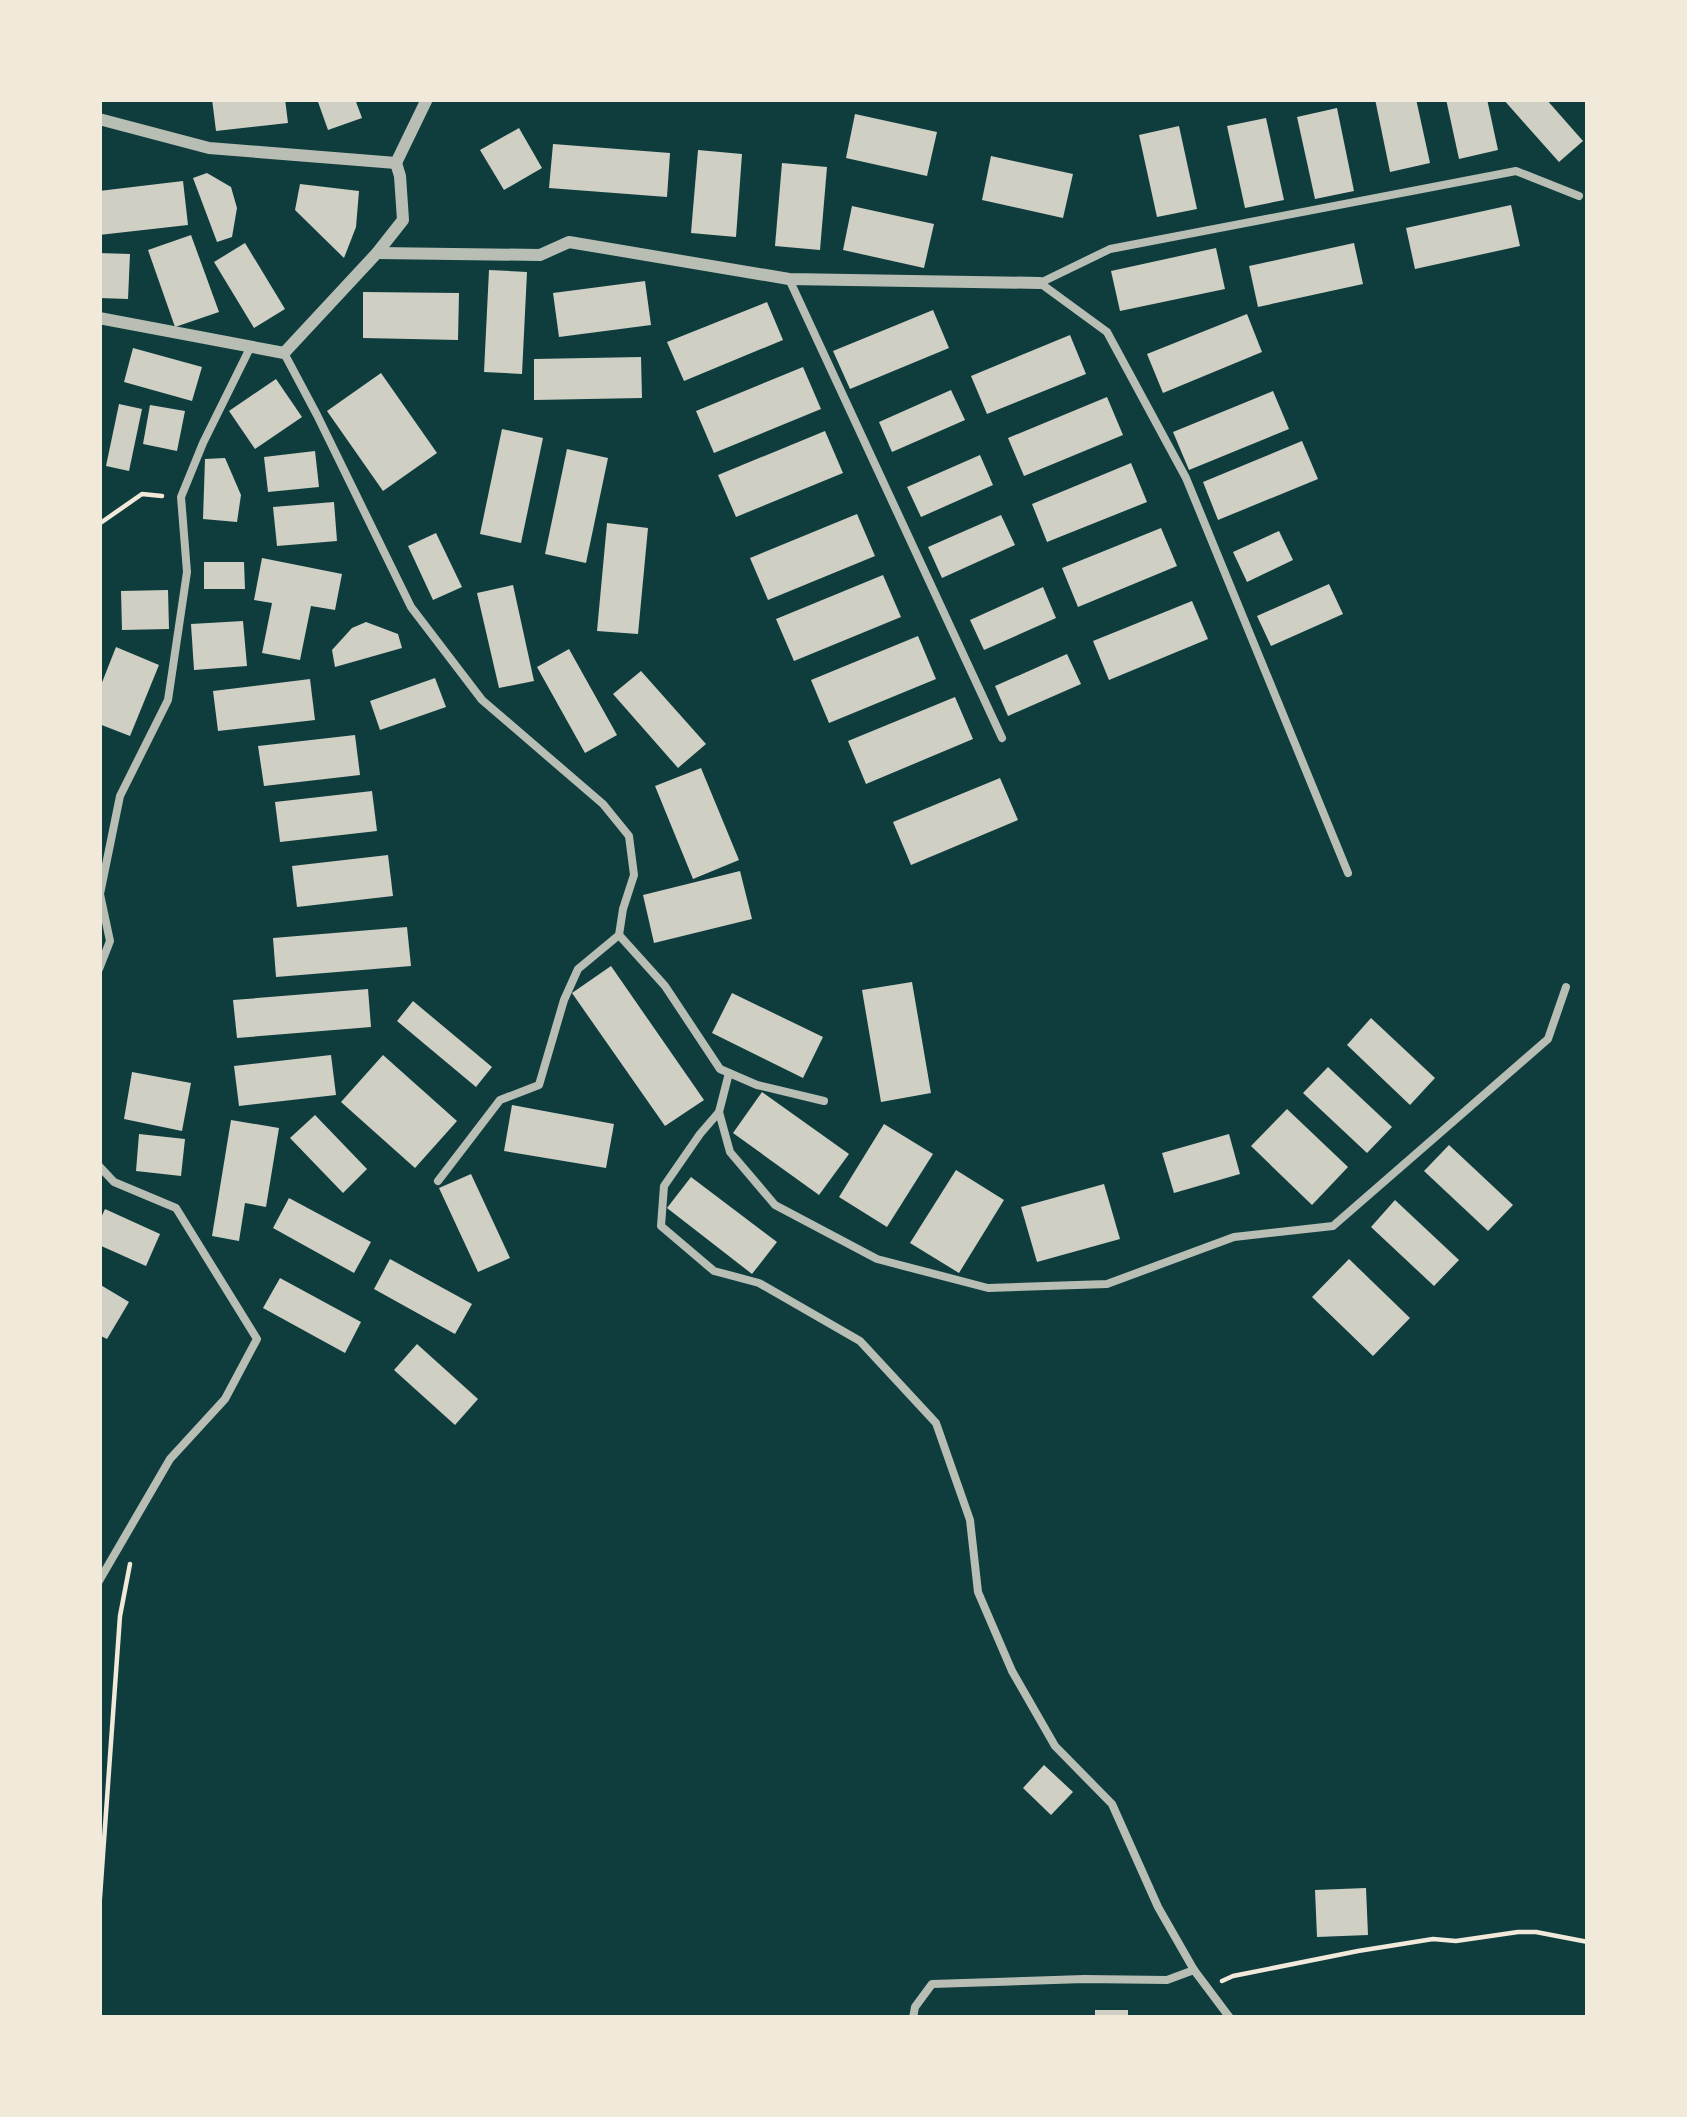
<svg xmlns="http://www.w3.org/2000/svg" width="1687" height="2117" font-family="Figtree,sans-serif">
	<rect width="100%" height="100%" fill="#0f3d3e"/>
	<g fill="#cfcfc3">
		<path d="M212,99H285L288,123L216,131Z"/>
		<path d="M317,99H355L362,118L328,130Z"/>
		<path d="M1375,99H1416L1430,163L1390,172Z"/>
		<path d="M1446,99H1487L1498,150L1459,159Z"/>
		<path d="M1503,99H1546L1583,141L1559,162Z"/>
		<path d="M1337,108L1354,191L1315,199L1297,117Z"/>
		<path d="M855,114L937,132L927,176L846,158Z"/>
		<path d="M1266,118L1284,200L1245,208L1227,126Z"/>
		<path d="M1179,126L1197,209L1157,217L1139,135Z"/>
		<path d="M519,128L542,168L504,190L480,150Z"/>
		<path d="M553,144L670,153L667,197L549,188Z"/>
		<path d="M698,150L742,154L736,237L691,233Z"/>
		<path d="M991,156L1073,174L1063,218L982,200Z"/>
		<path d="M782,163L827,167L820,250L775,246Z"/>
		<path d="M207,173L231,187L237,208L232,237L217,242L193,178Z"/>
		<path d="M183,181L188,225L99,235V191Z"/>
		<path d="M300,184L359,191L356,227L344,258L295,210Z"/>
		<path d="M1511,205L1520,246L1415,269L1406,228Z"/>
		<path d="M852,206L934,224L924,268L843,250Z"/>
		<path d="M191,235L219,312L175,327L148,250Z"/>
		<path d="M245,243L285,309L254,328L214,262Z"/>
		<path d="M1354,243L1363,284L1258,307L1249,266Z"/>
		<path d="M1216,248L1225,289L1120,311L1111,271Z"/>
		<path d="M99,253L130,254L128,299L99,298Z"/>
		<path d="M489,270L527,272L522,374L484,372Z"/>
		<path d="M645,281L651,325L559,337L553,293Z"/>
		<path d="M363,292L459,293L458,340L363,338Z"/>
		<path d="M767,302L783,340L684,381L667,342Z"/>
		<path d="M933,310L949,348L850,389L833,351Z"/>
		<path d="M1247,314L1262,352L1163,393L1147,354Z"/>
		<path d="M1070,335L1086,374L987,414L971,376Z"/>
		<path d="M133,348L202,367L192,401L124,382Z"/>
		<path d="M641,357L642,398L534,400V359Z"/>
		<path d="M803,367L821,409L714,453L696,411Z"/>
		<path d="M381,373L437,453L383,491L327,411Z"/>
		<path d="M276,379L302,417L255,449L229,411Z"/>
		<path d="M951,390L965,420L892,452L879,422Z"/>
		<path d="M1273,391L1289,429L1189,470L1173,432Z"/>
		<path d="M1107,397L1123,435L1024,476L1008,438Z"/>
		<path d="M119,404L142,409L129,471L106,466Z"/>
		<path d="M150,405L185,411L177,451L143,444Z"/>
		<path d="M502,429L543,438L521,543L480,534Z"/>
		<path d="M825,431L843,473L736,517L718,475Z"/>
		<path d="M1302,441L1318,479L1218,520L1203,482Z"/>
		<path d="M567,449L608,458L586,563L545,554Z"/>
		<path d="M315,451L319,487L268,492L264,457Z"/>
		<path d="M980,455L993,485L921,517L907,487Z"/>
		<path d="M225,458L241,495L237,522L203,519L205,459Z"/>
		<path d="M1131,463L1147,502L1047,542L1032,504Z"/>
		<path d="M334,502L337,541L277,546L273,507Z"/>
		<path d="M857,514L875,556L768,600L750,558Z"/>
		<path d="M1001,515L1015,545L942,578L928,547Z"/>
		<path d="M607,523L648,528L638,634L597,631Z"/>
		<path d="M1161,528L1177,566L1078,607L1062,568Z"/>
		<path d="M1279,531L1293,560L1247,582L1233,552Z"/>
		<path d="M436,533L462,587L433,600L408,546Z"/>
		<path d="M262,558L342,574L335,610L311,606L300,660L262,653L272,603L254,600Z"/>
		<path d="M204,562H244L245,589H204Z"/>
		<path d="M883,575L901,617L794,661L776,619Z"/>
		<path d="M1329,584L1343,614L1271,646L1257,616Z"/>
		<path d="M513,585L534,681L499,688L477,593Z"/>
		<path d="M1043,587L1056,618L984,650L970,620Z"/>
		<path d="M168,590L169,629L122,630L121,591Z"/>
		<path d="M1192,601L1208,639L1109,680L1093,641Z"/>
		<path d="M243,621L247,666L194,670L191,624Z"/>
		<path d="M366,622L398,634L402,648L335,667L332,650L352,628Z"/>
		<path d="M918,636L936,679L829,723L811,680Z"/>
		<path d="M116,647L159,665L130,736L99,724V690Z"/>
		<path d="M569,649L617,735L585,753L537,667Z"/>
		<path d="M1067,654L1081,684L1008,716L995,686Z"/>
		<path d="M641,671L706,744L678,768L613,694Z"/>
		<path d="M435,678L446,707L380,730L370,701Z"/>
		<path d="M310,679L315,720L218,731L213,691Z"/>
		<path d="M955,697L973,739L866,784L848,741Z"/>
		<path d="M355,735L360,775L264,786L258,746Z"/>
		<path d="M701,768L739,860L693,879L655,786Z"/>
		<path d="M1000,778L1018,820L911,865L893,822Z"/>
		<path d="M372,791L377,831L280,842L275,802Z"/>
		<path d="M388,855L393,896L297,907L292,866Z"/>
		<path d="M740,871L752,919L654,943L643,895Z"/>
		<path d="M407,927L411,966L276,977L273,938Z"/>
		<path d="M611,966L704,1100L665,1126L572,993Z"/>
		<path d="M912,982L931,1093L881,1102L862,990Z"/>
		<path d="M368,989L371,1027L237,1038L233,1000Z"/>
		<path d="M732,993L823,1037L803,1078L712,1033Z"/>
		<path d="M413,1001L492,1067L476,1087L397,1021Z"/>
		<path d="M1371,1018L1435,1078L1410,1105L1347,1045Z"/>
		<path d="M331,1055L336,1095L239,1106L234,1066Z"/>
		<path d="M383,1055L457,1121L415,1168L341,1102Z"/>
		<path d="M1328,1067L1392,1127L1367,1153L1303,1093Z"/>
		<path d="M132,1072L191,1083L182,1131L124,1119Z"/>
		<path d="M762,1092L849,1154L819,1195L733,1133Z"/>
		<path d="M512,1105L614,1124L606,1168L504,1151Z"/>
		<path d="M1287,1109L1348,1167L1312,1205L1251,1146Z"/>
		<path d="M315,1115L367,1169L343,1193L290,1138Z"/>
		<path d="M231,1120L279,1128L266,1207L245,1203L239,1241L212,1236Z"/>
		<path d="M884,1124L933,1154L887,1227L839,1197Z"/>
		<path d="M139,1134L185,1139L181,1176L136,1171Z"/>
		<path d="M1229,1134L1240,1174L1174,1193L1162,1153Z"/>
		<path d="M1449,1145L1513,1205L1488,1231L1424,1171Z"/>
		<path d="M956,1170L1004,1200L959,1273L910,1243Z"/>
		<path d="M471,1174L510,1258L478,1272L439,1188Z"/>
		<path d="M691,1177L777,1242L752,1274L667,1208Z"/>
		<path d="M1104,1184L1120,1239L1037,1262L1021,1207Z"/>
		<path d="M289,1198L371,1242L354,1273L273,1228Z"/>
		<path d="M1395,1200L1459,1260L1434,1286L1371,1227Z"/>
		<path d="M105,1209L160,1234L146,1266L99,1245V1222Z"/>
		<path d="M390,1259L472,1304L455,1334L374,1289Z"/>
		<path d="M1349,1259L1410,1318L1373,1356L1312,1297Z"/>
		<path d="M280,1278L361,1322L345,1353L263,1308Z"/>
		<path d="M99,1284L129,1302L107,1339L99,1335Z"/>
		<path d="M417,1344L478,1399L455,1425L394,1370Z"/>
		<path d="M1044,1765L1073,1792L1051,1815L1023,1788Z"/>
		<path d="M1366,1888L1368,1935L1317,1937L1315,1890Z"/>
		<rect x="1095" y="2010" width="33" height="8"/>
	</g>
	<g fill="none" stroke-linecap="round" stroke-linejoin="round">
		<g stroke="#f1e9da" stroke-width="4.5">
			<path d="M99,524L142,494L162,496"/>
			<path d="M99,1911L120,1616L130,1564"/>
			<path d="M1222,1981L1233,1976L1358,1951L1433,1939L1456,1941L1518,1932H1536L1588,1942"/>
		</g>
		<g stroke="#b8beb3" stroke-width="8">
			<path d="M789,279L1002,738"/>
			<path d="M284,353L317,415L411,607L482,700L603,804L629,836L634,875L623,909L619,935L578,969L564,1000L539,1085L500,1100L438,1181"/>
			<path d="M1348,873L1186,478L1107,332L1040,283L1110,249L1516,171L1579,196"/>
			<path d="M619,935L665,986L720,1069L757,1085L824,1101"/>
			<path d="M99,969L110,941L100,894L120,796L168,700L187,572L181,497L203,443L250,348"/>
			<path d="M729,1073L719,1112L730,1152L775,1205L877,1259L988,1288L1107,1284L1234,1237L1333,1226L1548,1039L1566,987"/>
			<path d="M719,1112L700,1134L664,1186L661,1226L714,1271L759,1283L860,1341L936,1423L970,1520L978,1592L1012,1671L1055,1746L1112,1804L1158,1907L1194,1970L1230,2018"/>
			<path d="M99,1166L114,1182L176,1208L257,1339L225,1399L170,1459L99,1581"/>
			<path d="M913,2018L915,2007L932,1984L1084,1979L1167,1980L1194,1970"/>
		</g>
		<g stroke="#b8beb3" stroke-width="12">
			<path d="M99,119L209,148L396,163L427,99"/>
			<path d="M377,253L540,255L569,242L789,279L1040,283"/>
			<path d="M99,318L284,353L377,253L403,220L400,176L396,163"/>
		</g>
	</g>
	<rect width="1687" height="2117" fill="none" stroke="#f1e9da" stroke-width="204"/>
</svg>
